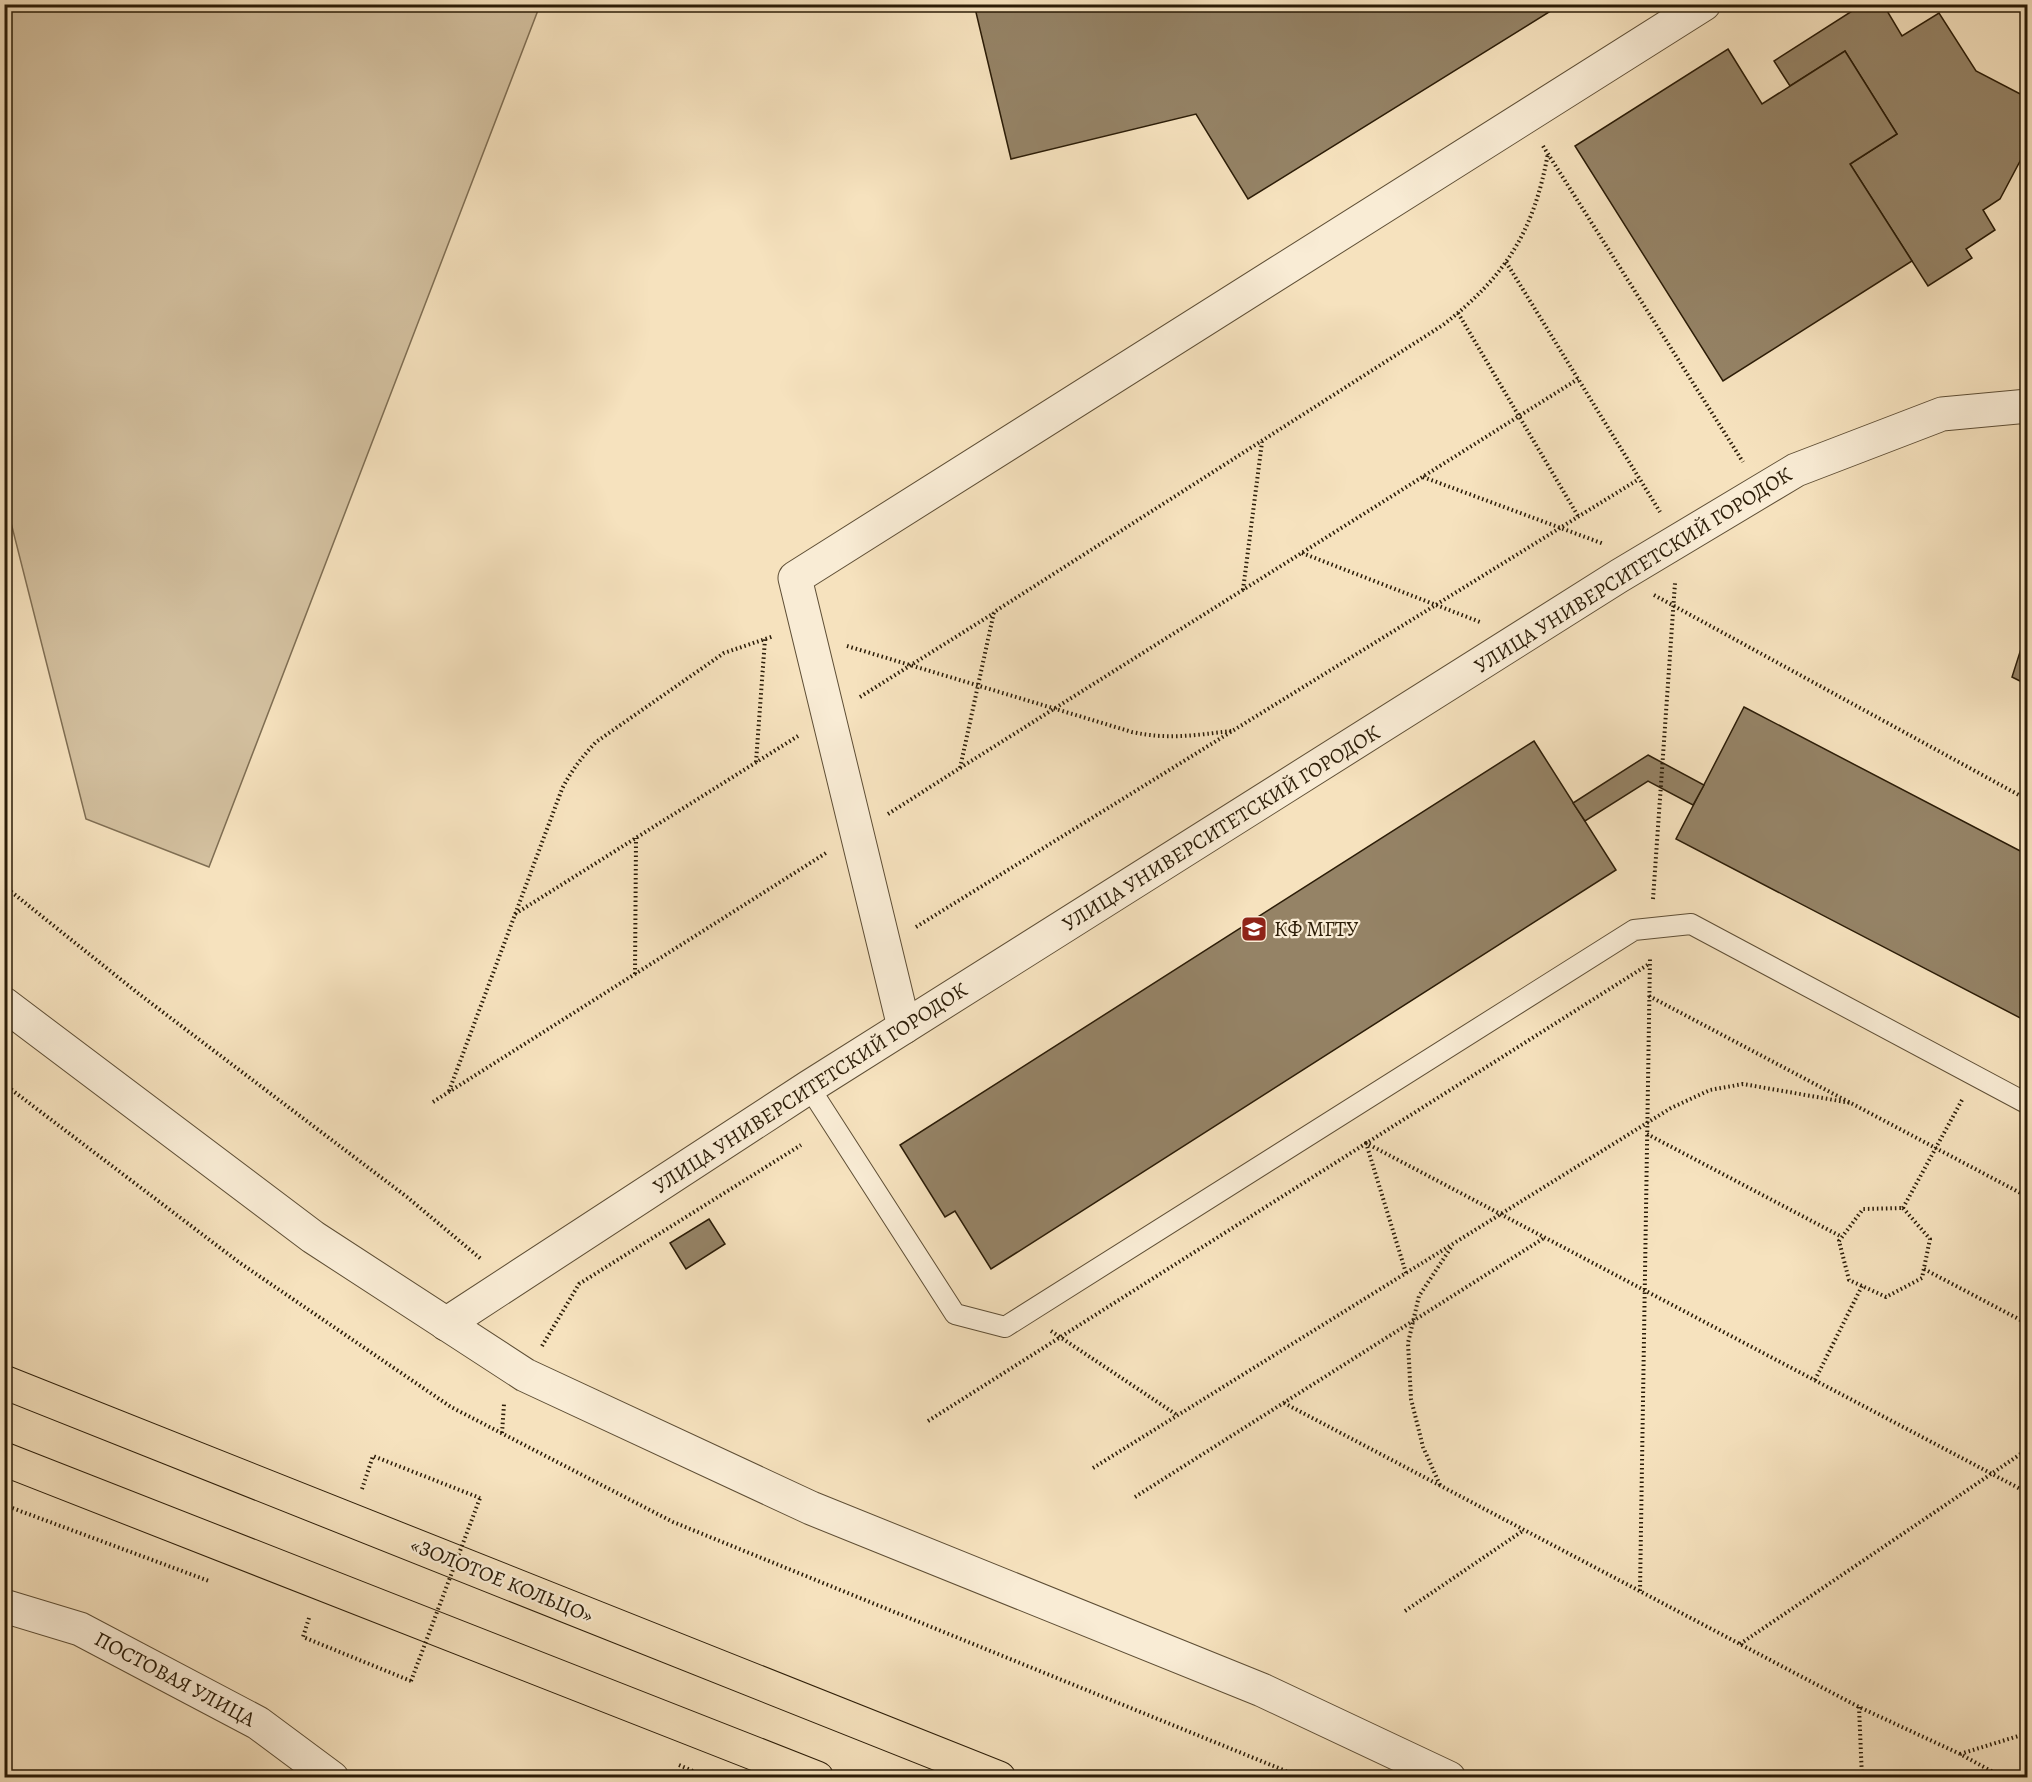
<svg xmlns="http://www.w3.org/2000/svg" width="2032" height="1782" font-family="Alegreya,serif">
	<rect width="100%" height="100%" fill="#f6e2be"/>
	<filter id="stains"><feTurbulence type="fractalNoise" baseFrequency=".00333" numOctaves="4"/><feColorMatrix values="0 0 0 0 .2 0 0 0 0 .09 0 0 0 0 .02 0 0 0 .5 -.17"/></filter>
	<radialGradient id="worn" r=".72"><stop offset=".6" stop-color="#630" stop-opacity="0"/><stop offset="1" stop-color="#630" stop-opacity=".3"/></radialGradient>
	<path fill="#d3c09f" stroke="#7f6e53" stroke-width="1.5" d="M4,5H540L209,867L86,819L5,499Z"/>
	<g fill="#958366" stroke="#2b1c07" stroke-width="1.5">
		<path d="M974,4H1562L1248,199L1196,114L1011,159Z"/>
		<path d="M1863,4H1883L1902,36L1939,13L1976,71L2028,98V146L2000,199L1983,210L1995,230L1966,249L1972,258L1928,286L1850,164L1897,134L1845,51L1790,86L1774,61Z"/>
		<path d="M1728,49L1762,104L1845,51L1897,134L1850,164L1912,261L1723,381L1575,146Z"/>
		<path d="M2028,627V685L2012,677Z"/>
		<path d="M1744,707L2028,855V1022L1676,839Z"/>
		<path d="M1534,741L1616,870L991,1269L955,1211L945,1217L900,1145Z"/>
		<path d="M1648,755L1704,785L1693,805L1648,781L1585,821L1573,803Z"/>
		<path d="M709,1219L725,1244L686,1269L670,1243Z"/>
	</g>
	<g fill="none" stroke-linecap="round" stroke-linejoin="round">
		<defs>
			<path id="service" d="M809,1087L955,1314L1005,1327L1634,930L1691,924L2028,1104"/>
			<g id="minor">
				<path d="M4,1004L313,1237L525,1375L811,1508L1262,1690L1449,1778"/>
				<path d="M904,1027L795,578L1704,4"/>
				<path d="M446,1324L809,1087L1619,576L1796,470L1942,414L2028,406"/>
				<path d="M4,1606L80,1629L258,1723L332,1778"/>
			</g>
			<g id="trunk">
				<path d="M4,1382L999,1778"/>
				<path d="M4,1459L817,1778"/>
			</g>
		</defs>
		<use href="#service" stroke="#5e4e35" stroke-width="22"/>
		<use href="#minor" stroke="#5e4e35" stroke-width="35"/>
		<use href="#trunk" stroke="#2b1c07" stroke-width="35"/>
		<g stroke="#2b1c07" stroke-width="4" stroke-dasharray="1.5 3" stroke-linecap="butt">
			<path d="M1543,146L1743,462"/>
			<path d="M1506,262L1660,512"/>
			<path d="M1458,313L1578,516"/>
			<path d="M1423,477L1604,544"/>
			<path d="M1302,553L1480,622"/>
			<path d="M1243,590L1262,442"/>
			<path d="M1654,595L2028,800"/>
			<path d="M847,646L1132,732C1169,740 1195,735 1232,731"/>
			<path d="M860,697L994,613"/>
			<path d="M756,762L765,639"/>
			<path d="M960,768L1578,379"/>
			<path d="M888,814L960,768L994,612L1443,325C1506,276 1534,231 1548,153"/>
			<path d="M4,886L139,994L407,1197L481,1259"/>
			<path d="M1653,899L1675,583"/>
			<path d="M515,914L798,736"/>
			<path d="M916,927L1639,479"/>
			<path d="M635,974L636,838"/>
			<path d="M1649,996L2028,1197"/>
			<path d="M4,1084L240,1263L451,1407L673,1522L1303,1778"/>
			<path d="M449,1091L562,789C571,771 582,757 596,742L724,653L774,636"/>
			<path d="M433,1102L826,853"/>
			<path d="M1647,1134L1842,1237"/>
			<path d="M1903,1208L1930,1239L1922,1278L1886,1297L1849,1280L1839,1241L1863,1209Z"/>
			<path d="M1903,1208L1962,1100"/>
			<path d="M1924,1269L2028,1324"/>
			<path d="M1406,1273L1366,1143L2028,1493"/>
			<path d="M1051,1331L1177,1415"/>
			<path d="M542,1346L579,1284L801,1145"/>
			<path d="M1815,1380L1862,1286"/>
			<path d="M1284,1403L1859,1707L1960,1754L2004,1778"/>
			<path d="M928,1421L1649,964"/>
			<path d="M502,1433L504,1404"/>
			<path d="M1093,1468L1671,1108L1710,1090L1743,1084L1851,1103"/>
			<path d="M1440,1485L1423,1447L1411,1399L1408,1343L1419,1296L1452,1246"/>
			<path d="M362,1489L373,1456L480,1498"/>
			<path d="M1135,1497L1544,1238"/>
			<path d="M4,1505L209,1581"/>
			<path d="M1640,1591L1650,957"/>
			<path d="M1405,1611L1524,1530"/>
			<path d="M309,1618L303,1637L411,1681"/>
			<path d="M1740,1644L2028,1449"/>
			<path d="M1859,1707L1862,1778"/>
			<path d="M1960,1754L2028,1733"/>
			<path d="M679,1765L709,1778"/>
		</g>
		<use href="#service" stroke="#f9ecd5" stroke-width="20"/>
		<use href="#minor" stroke="#f9ecd5" stroke-width="33"/>
		<use href="#trunk" stroke="#f6e2be" stroke-width="33"/>
		<path stroke="#2b1c07" stroke-width="4" stroke-dasharray="1.5 3" stroke-linecap="butt" d="M411,1681L480,1498"/>
	</g>
	<defs>
		<symbol id="university-square" viewBox="-11 -11 22 22"><rect x="-9" y="-9" width="18" height="18" rx="4" fill="#8f2418" stroke="#f9ecd5"/><path d="M0-5L7-2L0 1L-7-2ZM-4 1L0 2.5L4 1V4Q0 6-4 4Z" fill="#fff"/></symbol>
	</defs>
	<g fill-rule="evenodd">
		<use href="#university-square" x="1239" y="914" width="30" height="30"/>
	</g>
	<g text-anchor="middle" stroke-width="4.5" stroke-linejoin="round" paint-order="stroke">
		<g font-size="21" fill="#2b1c07" stroke="#f9ecd5">
			<text transform="translate(1633 570) rotate(-32)" y="7">УЛИЦА УНИВЕРСИТЕТСКИЙ ГОРОДОК</text>
			<text transform="translate(1221 828) rotate(-32)" y="7">УЛИЦА УНИВЕРСИТЕТСКИЙ ГОРОДОК</text>
			<text transform="translate(810 1088) rotate(-33)" y="7">УЛИЦА УНИВЕРСИТЕТСКИЙ ГОРОДОК</text>
			<text transform="translate(502 1580) rotate(22)" y="7">«ЗОЛОТОЕ КОЛЬЦО»</text>
			<text transform="translate(175 1679) rotate(28)" y="7">ПОСТОВАЯ УЛИЦА</text>
		</g>
		<g font-size="21" fill="#2b1c07" stroke="#f9ecd5" text-anchor="start">
			<text x="1274" y="936">КФ МГТУ</text>
		</g>
	</g>
	<rect width="2032" height="1782" fill="none" stroke="#f6e2be" stroke-width="24"/>
	<rect x="6" y="6" width="2020" height="1770" fill="none" stroke="#2b1c07" stroke-width="3"/>
	<rect x="12" y="12" width="2008" height="1758" fill="none" stroke="#2b1c07" stroke-width="1.5"/>
	<rect width="100%" height="100%" filter="url(#stains)"/>
	<rect width="100%" height="100%" fill="url(#worn)"/>
</svg>
